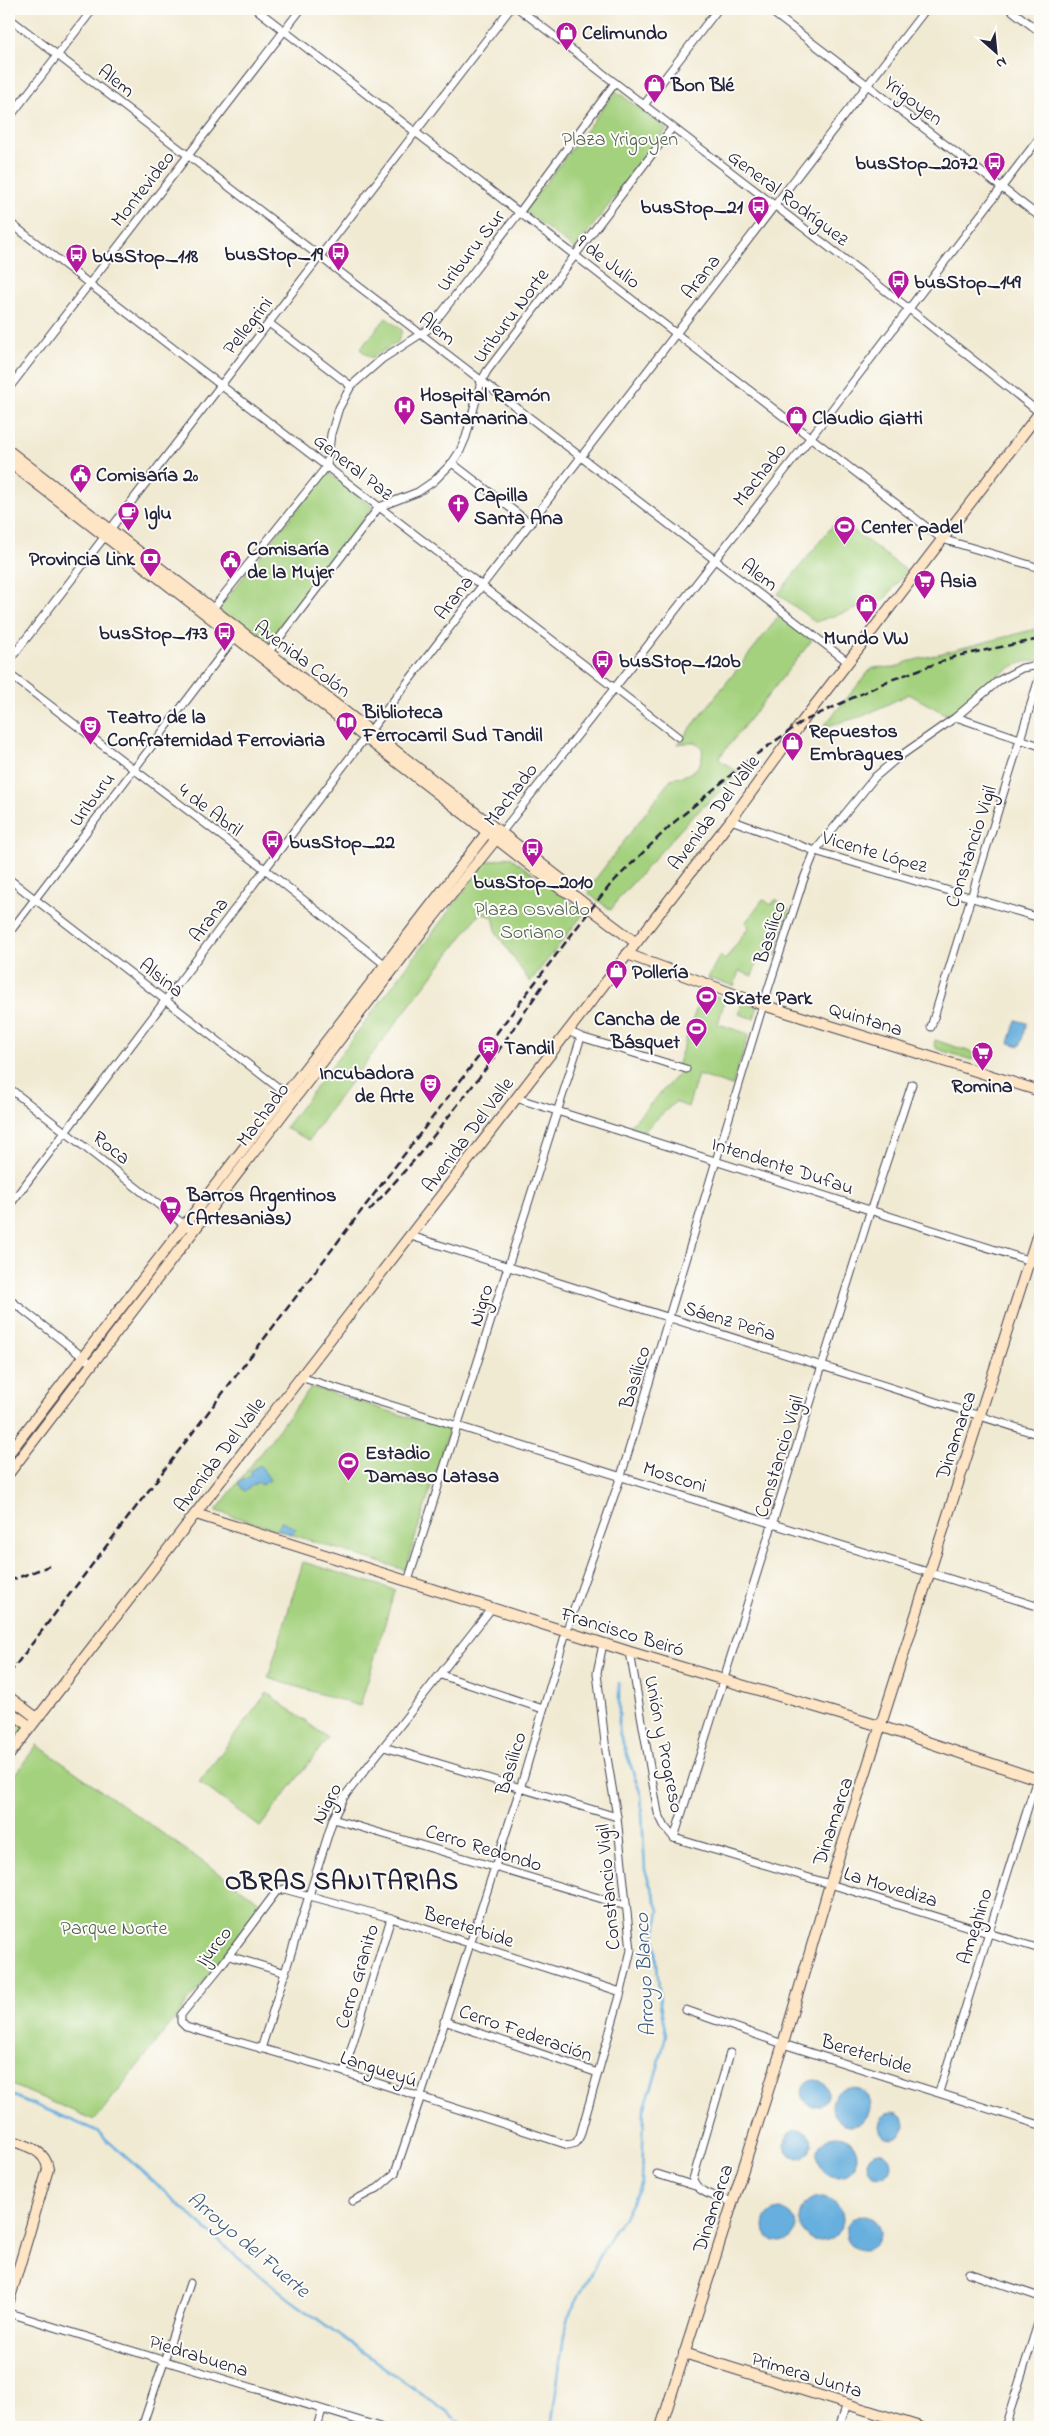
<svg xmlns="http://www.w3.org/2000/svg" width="1049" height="2436" font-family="'Indie Flower',sans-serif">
	<rect width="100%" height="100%" fill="#fdfcf7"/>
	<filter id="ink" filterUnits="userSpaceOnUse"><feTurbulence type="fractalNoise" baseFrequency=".02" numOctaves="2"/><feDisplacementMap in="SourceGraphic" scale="10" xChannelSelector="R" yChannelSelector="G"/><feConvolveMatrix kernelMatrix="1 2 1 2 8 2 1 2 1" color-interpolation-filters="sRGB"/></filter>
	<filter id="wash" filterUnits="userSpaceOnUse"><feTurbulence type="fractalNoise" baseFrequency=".0096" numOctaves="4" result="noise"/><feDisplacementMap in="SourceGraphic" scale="20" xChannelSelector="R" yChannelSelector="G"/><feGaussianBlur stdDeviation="1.12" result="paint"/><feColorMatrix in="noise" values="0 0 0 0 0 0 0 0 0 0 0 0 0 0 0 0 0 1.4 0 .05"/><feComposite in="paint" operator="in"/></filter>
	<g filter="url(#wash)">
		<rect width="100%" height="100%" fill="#f1ead3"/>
		<g fill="#a4d17e" stroke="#637a5c">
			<path d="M616,91L667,129L575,249L524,211Z"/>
			<path d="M386,318L402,330L398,342L371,358L360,349Z"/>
			<path d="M327,472L373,507L267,647L217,610Z"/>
			<path d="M838,519L907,571L884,600L815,622L778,594Z"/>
			<path d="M780,615L812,640L718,759L740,773L690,819L619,898L611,910L589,894L588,889L671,779C690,775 705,769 702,747L695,742L678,744Z"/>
			<path d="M1040,628V661C1034,661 1027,661 1021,663C993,673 973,699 949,716L909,694L863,716L823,727L871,669C887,664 889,673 907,662Z"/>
			<path d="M510,857L585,912L530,982L497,934L493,917L480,913L331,1108L309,1140L285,1128L486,862Z"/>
			<path d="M763,899L771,905L776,899L789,910L775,956L761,952L752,976L739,971L734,986L708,978L720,955L725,960L749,927L745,923Z"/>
			<path d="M702,992L725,999L718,1024L749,1034L732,1086L698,1075L688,1107L675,1102L644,1131L629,1127L681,1071L676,1069Z"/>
			<path d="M742,1002L758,1006L754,1019L739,1014Z"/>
			<path d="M935,1040L974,1053L972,1060L937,1049L934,1045Z"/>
			<path d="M183,1233L186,1235L93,1356L91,1354Z"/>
			<path d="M83,1363L85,1365L9,1465V1461Z"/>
			<path d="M311,1387L449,1430L405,1570L216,1511Z"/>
			<path d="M303,1562L395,1590L360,1706L268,1678Z"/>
			<path d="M267,1693L328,1738L260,1827L199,1782Z"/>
			<path d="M9,1715L27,1728L9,1751Z"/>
			<path d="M37,1745L264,1905L95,2120L9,2084V1782Z"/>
		</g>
		<g fill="#66afde" stroke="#44688c">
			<path d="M1016,1020L1027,1023L1020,1046L1009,1043Z"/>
			<path d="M260,1465L270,1480L261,1485L258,1482L244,1491L238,1483L252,1475L250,1471Z"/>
			<path d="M282,1521L296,1529L293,1534L282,1530H277Z"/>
			<circle cx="815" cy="2093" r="13"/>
			<circle cx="851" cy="2106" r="19"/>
			<circle cx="892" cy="2126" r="13"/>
			<circle cx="798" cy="2144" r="14"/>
			<circle cx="837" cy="2156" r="20"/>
			<circle cx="879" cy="2164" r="12"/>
			<circle cx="821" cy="2219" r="22"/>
			<circle cx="780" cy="2226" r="16"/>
			<circle cx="863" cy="2233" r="17"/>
		</g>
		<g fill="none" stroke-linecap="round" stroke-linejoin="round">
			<g stroke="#66afde" stroke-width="2.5">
				<path d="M9,2094L97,2131L237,2257L291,2300L467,2427"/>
				<path d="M551,2427L564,2335L571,2311L615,2228L624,2217L642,2183L644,2110L658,2067L666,2035L660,2004L655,1937L659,1910L645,1870L641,1795L619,1732V1683"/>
			</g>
		</g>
	</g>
	<g filter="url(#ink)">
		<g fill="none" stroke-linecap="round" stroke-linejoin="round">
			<defs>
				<g id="street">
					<path d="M256,9L942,539L1040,568"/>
					<path d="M519,9L908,308L1040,413"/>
					<path d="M768,9L1040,217"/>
					<path d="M1010,9L1040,32"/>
					<path d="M9,18L848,662"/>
					<path d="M644,105L718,9"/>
					<path d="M9,118L93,9"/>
					<path d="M9,222L678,737"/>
					<path d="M269,323L351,386"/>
					<path d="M9,388L301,9"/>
					<path d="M452,463L531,524"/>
					<path d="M210,612L327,466L331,434L339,408L351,386L382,359L430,328L519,213L615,83"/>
					<path d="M268,653L379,507L418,492L434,481L452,463L460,451L466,437L481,382L487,371L672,128"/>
					<path d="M9,661L510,9"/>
					<path d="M9,674L266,870L388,967"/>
					<path d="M956,717L1040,746"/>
					<path d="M731,820L815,851L1040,918"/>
					<path d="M501,833L811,437L1040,137"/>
					<path d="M9,879L289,1096"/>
					<path d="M9,933L235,637"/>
					<path d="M931,1027L1040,675"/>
					<path d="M568,1031L581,1037L686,1069"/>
					<path d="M9,1088L187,1227"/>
					<path d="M516,1098L1040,1264"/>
					<path d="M9,1206L370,731L926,9"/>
					<path d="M411,1236L1040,1435"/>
					<path d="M9,1299L92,1364"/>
					<path d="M300,1377L1040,1607"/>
					<path d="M408,1581L581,1037"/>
					<path d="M603,1644L597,1673L606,1751L617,1817L631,1950L621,1992L580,2136L576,2143L568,2145L344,2072L186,2027L181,2022V2015L220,1967L276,1892L284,1889L391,1918L621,1992"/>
					<path d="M630,1652L658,1813L665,1827L674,1838"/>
					<path d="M441,1675L543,1709"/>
					<path d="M384,1747L617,1817"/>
					<path d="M333,1819L626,1906"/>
					<path d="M674,1838L871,1209L912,1084"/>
					<path d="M674,1838L830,1884L1040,1949"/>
					<path d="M229,1956L286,1973"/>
					<path d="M686,2010L783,2044L1040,2125"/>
					<path d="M444,2021L598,2073"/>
					<path d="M261,2049L333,1819L344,1797L491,1609"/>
					<path d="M730,2053L693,2179C697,2194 719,2197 732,2202"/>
					<path d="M344,2072L391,1918"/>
					<path d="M939,2092L1040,1769"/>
					<path d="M657,2174L695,2186"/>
					<path d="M353,2201L378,2188L395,2173L420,2099L520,1789L566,1632L621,1476L763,1005L803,881L815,851L875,777L896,759L956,717L998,681L1022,668L1040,665"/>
					<path d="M969,2273L1040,2297"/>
					<path d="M9,2313L380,2427"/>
					<path d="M142,2427L190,2283"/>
					<path d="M317,2427L322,2410"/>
					<path d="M839,2427L847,2404"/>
					<path d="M1005,2427L1040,2317"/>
				</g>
				<g id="secondary">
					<path d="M9,451L566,883L573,895"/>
					<path d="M9,462L561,889L573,895L635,942"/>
					<path d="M627,954L763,1005L1040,1091"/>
					<path d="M9,1453L492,826"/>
					<path d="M9,1473L430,921L501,833"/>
					<path d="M196,1514L630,1652L880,1726L1040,1780"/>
					<path d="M9,1697L37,1718"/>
					<path d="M9,1711L30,1726"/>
					<path d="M9,1755L731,820L802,722L1040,412"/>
					<path d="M9,2140C25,2145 46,2150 48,2169L9,2301"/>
					<path d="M684,2353L920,2427"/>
					<path d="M661,2427L783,2044L830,1884L1040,1227"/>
				</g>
			</defs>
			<use href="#street" stroke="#414052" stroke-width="9"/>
			<use href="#secondary" stroke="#414052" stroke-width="12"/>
			<use href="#street" stroke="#fff" stroke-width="7"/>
			<use href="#secondary" stroke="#fde5c5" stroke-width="10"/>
			<g stroke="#22223b" stroke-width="2.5" stroke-dasharray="8 4" stroke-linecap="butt">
				<path d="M369,1211L417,1157L488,1066L547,979"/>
				<path d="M9,1581L49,1566"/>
				<path d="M9,1674L591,909L611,884L672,824L750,759L802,722L888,681L957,656L1040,639"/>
			</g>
		</g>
	</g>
	<defs>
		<symbol id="shop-pin" viewBox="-11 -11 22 30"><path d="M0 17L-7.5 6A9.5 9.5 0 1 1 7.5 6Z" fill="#b5179e" stroke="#fdfcf7"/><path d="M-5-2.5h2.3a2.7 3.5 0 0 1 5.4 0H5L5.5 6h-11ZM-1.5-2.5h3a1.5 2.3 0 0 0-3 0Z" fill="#fff"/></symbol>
		<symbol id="bus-pin" viewBox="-11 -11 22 30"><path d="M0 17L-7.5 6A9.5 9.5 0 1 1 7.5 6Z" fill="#b5179e" stroke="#fdfcf7"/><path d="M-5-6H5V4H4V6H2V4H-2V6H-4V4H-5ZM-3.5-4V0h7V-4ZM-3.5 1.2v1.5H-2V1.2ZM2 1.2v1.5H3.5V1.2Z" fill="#fff"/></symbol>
		<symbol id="hospital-pin" viewBox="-11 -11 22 30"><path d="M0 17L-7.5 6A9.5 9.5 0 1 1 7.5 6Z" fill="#b5179e" stroke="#fdfcf7"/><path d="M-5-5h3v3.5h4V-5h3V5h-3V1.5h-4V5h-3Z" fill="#fff"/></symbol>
		<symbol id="civic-pin" viewBox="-11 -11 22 30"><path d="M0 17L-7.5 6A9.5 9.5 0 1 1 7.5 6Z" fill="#b5179e" stroke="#fdfcf7"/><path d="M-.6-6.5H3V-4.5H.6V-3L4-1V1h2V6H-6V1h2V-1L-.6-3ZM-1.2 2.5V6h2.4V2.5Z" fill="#fff"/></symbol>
		<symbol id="church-pin" viewBox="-11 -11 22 30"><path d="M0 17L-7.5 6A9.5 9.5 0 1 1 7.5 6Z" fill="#b5179e" stroke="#fdfcf7"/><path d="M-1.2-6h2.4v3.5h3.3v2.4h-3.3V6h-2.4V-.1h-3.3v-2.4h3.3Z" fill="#fff"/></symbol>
		<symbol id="cafe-pin" viewBox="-11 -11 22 30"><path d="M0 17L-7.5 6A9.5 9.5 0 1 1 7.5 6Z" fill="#b5179e" stroke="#fdfcf7"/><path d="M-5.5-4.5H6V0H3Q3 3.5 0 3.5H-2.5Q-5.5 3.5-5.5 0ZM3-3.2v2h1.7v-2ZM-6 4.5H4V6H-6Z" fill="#fff"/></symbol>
		<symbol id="stadium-pin" viewBox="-11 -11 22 30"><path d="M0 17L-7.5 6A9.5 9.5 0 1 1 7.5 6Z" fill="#b5179e" stroke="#fdfcf7"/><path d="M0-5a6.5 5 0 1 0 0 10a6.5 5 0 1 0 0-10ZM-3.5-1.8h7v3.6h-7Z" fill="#fff"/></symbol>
		<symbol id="bank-pin" viewBox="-11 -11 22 30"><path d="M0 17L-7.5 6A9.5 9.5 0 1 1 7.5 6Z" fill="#b5179e" stroke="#fdfcf7"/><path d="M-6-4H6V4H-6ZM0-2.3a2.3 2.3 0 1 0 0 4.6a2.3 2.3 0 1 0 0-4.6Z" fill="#fff"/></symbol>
		<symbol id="supermarket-pin" viewBox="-11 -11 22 30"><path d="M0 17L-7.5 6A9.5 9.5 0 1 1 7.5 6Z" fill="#b5179e" stroke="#fdfcf7"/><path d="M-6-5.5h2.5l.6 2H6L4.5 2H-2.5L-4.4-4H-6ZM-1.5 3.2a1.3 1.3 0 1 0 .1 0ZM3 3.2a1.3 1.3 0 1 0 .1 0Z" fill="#fff"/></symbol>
		<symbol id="library-pin" viewBox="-11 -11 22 30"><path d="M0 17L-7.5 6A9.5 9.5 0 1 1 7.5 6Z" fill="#b5179e" stroke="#fdfcf7"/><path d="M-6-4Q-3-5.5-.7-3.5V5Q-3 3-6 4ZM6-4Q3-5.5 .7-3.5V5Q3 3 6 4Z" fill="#fff"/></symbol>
		<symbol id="theatre-pin" viewBox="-11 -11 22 30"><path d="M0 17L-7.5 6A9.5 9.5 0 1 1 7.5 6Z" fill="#b5179e" stroke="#fdfcf7"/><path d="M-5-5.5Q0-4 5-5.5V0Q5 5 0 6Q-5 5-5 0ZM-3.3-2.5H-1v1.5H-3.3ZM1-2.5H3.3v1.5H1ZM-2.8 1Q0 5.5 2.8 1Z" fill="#fff"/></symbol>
		<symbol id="station-pin" viewBox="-11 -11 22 30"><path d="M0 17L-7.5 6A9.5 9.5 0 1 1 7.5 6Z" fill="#b5179e" stroke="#fdfcf7"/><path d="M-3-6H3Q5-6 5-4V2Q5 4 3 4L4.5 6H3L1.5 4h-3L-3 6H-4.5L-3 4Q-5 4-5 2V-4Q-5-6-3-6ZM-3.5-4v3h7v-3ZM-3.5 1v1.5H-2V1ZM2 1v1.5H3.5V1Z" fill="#fff"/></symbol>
	</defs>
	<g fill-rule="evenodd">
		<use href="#shop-pin" x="554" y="20" width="25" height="34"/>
		<use href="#shop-pin" x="642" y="72" width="25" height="34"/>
		<use href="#bus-pin" x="982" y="150" width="25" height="34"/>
		<use href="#bus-pin" x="746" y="194" width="25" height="34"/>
		<use href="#bus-pin" x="326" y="240" width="25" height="34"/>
		<use href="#bus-pin" x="64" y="242" width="25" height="34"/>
		<use href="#bus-pin" x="886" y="268" width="25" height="34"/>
		<use href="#hospital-pin" x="392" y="394" width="25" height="34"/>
		<use href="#shop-pin" x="784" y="404" width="25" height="34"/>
		<use href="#civic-pin" x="68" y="462" width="25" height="34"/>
		<use href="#church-pin" x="446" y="492" width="25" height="34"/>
		<use href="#cafe-pin" x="116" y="500" width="25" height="34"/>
		<use href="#stadium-pin" x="832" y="514" width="25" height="34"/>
		<use href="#bank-pin" x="138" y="546" width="25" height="34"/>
		<use href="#civic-pin" x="218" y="548" width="25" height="34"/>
		<use href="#supermarket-pin" x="912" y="568" width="25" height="34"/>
		<use href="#shop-pin" x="854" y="592" width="25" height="34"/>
		<use href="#bus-pin" x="212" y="620" width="25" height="34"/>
		<use href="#bus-pin" x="590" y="648" width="25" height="34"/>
		<use href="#library-pin" x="334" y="710" width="25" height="34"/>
		<use href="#theatre-pin" x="78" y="714" width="25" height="34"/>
		<use href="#shop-pin" x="780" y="730" width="25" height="34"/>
		<use href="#bus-pin" x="260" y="828" width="25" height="34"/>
		<use href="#bus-pin" x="520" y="836" width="25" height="34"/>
		<use href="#shop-pin" x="604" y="958" width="25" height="34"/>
		<use href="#stadium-pin" x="694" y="984" width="25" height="34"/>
		<use href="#stadium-pin" x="684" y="1016" width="25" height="34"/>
		<use href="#station-pin" x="476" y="1034" width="25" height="34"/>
		<use href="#supermarket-pin" x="970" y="1040" width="25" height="34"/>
		<use href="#theatre-pin" x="418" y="1072" width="25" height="34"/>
		<use href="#supermarket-pin" x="158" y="1194" width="25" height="34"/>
		<use href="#stadium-pin" x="336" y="1450" width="25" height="34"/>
	</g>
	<g text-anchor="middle" stroke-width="4" stroke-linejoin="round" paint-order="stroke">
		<g font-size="20" font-weight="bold" fill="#22223b" stroke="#fdfcf7" text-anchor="start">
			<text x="582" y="39">Celimundo</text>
			<text x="671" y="91">Bon Blé</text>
			<text x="978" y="169" text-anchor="end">busStop_2072</text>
			<text x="743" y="213" text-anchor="end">busStop_21</text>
			<text x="323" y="260" text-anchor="end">busStop_19</text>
			<text x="92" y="262">busStop_118</text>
			<text x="914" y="288">busStop_149</text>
			<text x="420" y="401">Hospital Ramón<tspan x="420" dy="23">Santamarina</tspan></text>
			<text x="812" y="424">Claudio Giatti</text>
			<text x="96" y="481">Comisaría 2º</text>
			<text x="474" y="501">Capilla<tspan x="474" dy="23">Santa Ana</tspan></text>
			<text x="144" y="519">Iglu</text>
			<text x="861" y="533">Center padel</text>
			<text x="247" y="555">Comisaría<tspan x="247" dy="23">de la Mujer</tspan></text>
			<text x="135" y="565" text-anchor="end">Provincia Link</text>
			<text x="940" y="587">Asia</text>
			<text x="208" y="639" text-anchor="end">busStop_173</text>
			<text x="866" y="644" text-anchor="middle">Mundo VW</text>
			<text x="619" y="667">busStop_120b</text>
			<text x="363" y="718">Biblioteca<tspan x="363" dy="23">Ferrocarril Sud Tandil</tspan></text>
			<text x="107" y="723">Teatro de la<tspan x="107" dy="23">Confraternidad Ferroviaria</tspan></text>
			<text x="809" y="737">Repuestos<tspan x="809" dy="23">Embragues</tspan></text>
			<text x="289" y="848">busStop_22</text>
			<text x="533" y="888" text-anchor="middle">busStop_2010</text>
			<text x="632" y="978">Pollería</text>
			<text x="723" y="1004">Skate Park</text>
			<text x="680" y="1025" text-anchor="end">Cancha de<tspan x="680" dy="23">Básquet</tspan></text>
			<text x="504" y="1054">Tandil</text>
			<text x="414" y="1079" text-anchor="end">Incubadora<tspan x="414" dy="23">de Arte</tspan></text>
			<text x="982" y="1092" text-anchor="middle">Romina</text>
			<text x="187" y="1201">Barros Argentinos<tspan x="187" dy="23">(Artesanias)</tspan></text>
			<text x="365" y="1459">Estadio<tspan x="365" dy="23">Damaso Latasa</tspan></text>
		</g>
		<g font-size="20" fill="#22223b" stroke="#fdfcf7">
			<text transform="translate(117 80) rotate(38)" y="7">Alem</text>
			<text transform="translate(914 100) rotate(37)" y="7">Yrigoyen</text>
			<text transform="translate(142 188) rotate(-52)" y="7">Montevideo</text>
			<text transform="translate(789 197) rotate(37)" y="7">General Rodríguez</text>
			<text transform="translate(470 250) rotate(-52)" y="7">Uriburu Sur</text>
			<text transform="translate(609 261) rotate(38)" y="7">9 de Julio</text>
			<text transform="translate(700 276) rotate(-52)" y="7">Arana</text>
			<text transform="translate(510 315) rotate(-53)" y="7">Uriburu Norte</text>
			<text transform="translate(247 325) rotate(-52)" y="7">Pellegrini</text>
			<text transform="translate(438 328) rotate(38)" y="7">Alem</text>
			<text transform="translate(354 466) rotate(38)" y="7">General Paz</text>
			<text transform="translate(759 474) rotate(-52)" y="7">Machado</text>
			<text transform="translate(760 574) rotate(37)" y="7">Alem</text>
			<text transform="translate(453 597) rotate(-52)" y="7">Arana</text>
			<text transform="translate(303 658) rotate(37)" y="7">Avenida Colón</text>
			<text transform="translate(510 794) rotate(-52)" y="7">Machado</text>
			<text transform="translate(91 799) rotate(-53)" y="7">Uriburu</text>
			<text transform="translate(211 809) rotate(37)" y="7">4 de Abril</text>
			<text transform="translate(713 812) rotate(-53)" y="7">Avenida Del Valle</text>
			<text transform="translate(970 846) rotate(-72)" y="7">Constancio Vigil</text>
			<text transform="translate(875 851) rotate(16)" y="7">Vicente López</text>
			<text transform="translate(208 919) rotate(-53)" y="7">Arana</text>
			<text transform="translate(769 932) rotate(-72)" y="7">Basílico</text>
			<text transform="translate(162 977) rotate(38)" y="7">Alsina</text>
			<text transform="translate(866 1018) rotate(17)" y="7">Quintana</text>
			<text transform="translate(262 1114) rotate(-53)" y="7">Machado</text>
			<text transform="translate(467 1134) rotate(-53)" y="7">Avenida Del Valle</text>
			<text transform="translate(112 1147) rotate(38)" y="7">Roca</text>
			<text transform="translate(783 1165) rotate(18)" y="7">Intendente Dufau</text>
			<text transform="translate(480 1305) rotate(-73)" y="7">Nigro</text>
			<text transform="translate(730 1320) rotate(17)" y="7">Sáenz Peña</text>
			<text transform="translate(634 1377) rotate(-73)" y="7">Basílico</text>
			<text transform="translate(955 1435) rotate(-72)" y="7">Dinamarca</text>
			<text transform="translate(219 1454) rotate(-53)" y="7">Avenida Del Valle</text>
			<text transform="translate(778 1456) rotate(-73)" y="7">Constancio Vigil</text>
			<text transform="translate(675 1476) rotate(17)" y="7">Mosconi</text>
			<text transform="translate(623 1631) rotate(17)" y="7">Francisco Beiró</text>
			<text transform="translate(665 1744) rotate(79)" y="7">Unión y Progreso</text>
			<text transform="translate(510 1763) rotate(-73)" y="7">Basílico</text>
			<text transform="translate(326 1803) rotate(-63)" y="7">Nigro</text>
			<text transform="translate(832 1821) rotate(-72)" y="7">Dinamarca</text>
			<text transform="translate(484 1847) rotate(17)" y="7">Cerro Redondo</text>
			<text transform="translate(891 1886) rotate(17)" y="7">La Movediza</text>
			<text transform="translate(607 1887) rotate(-95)" y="7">Constancio Vigil</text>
			<text transform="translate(469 1926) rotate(18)" y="7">Bereterbide</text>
			<text transform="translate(974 1926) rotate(-73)" y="7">Ameghino</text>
			<text transform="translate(213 1946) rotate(-52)" y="7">Ijurco</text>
			<text transform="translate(356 1976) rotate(-73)" y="7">Cerro Granito</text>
			<text transform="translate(526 2032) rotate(19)" y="7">Cerro Federación</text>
			<text transform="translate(867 2053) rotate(17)" y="7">Bereterbide</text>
			<text transform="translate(379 2068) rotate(18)" y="7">Langueyú</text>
			<text transform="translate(712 2208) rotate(-72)" y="7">Dinamarca</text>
			<text transform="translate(199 2355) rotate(17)" y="7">Piedrabuena</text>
			<text transform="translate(807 2374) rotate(17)" y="7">Primera Junta</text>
		</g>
		<g font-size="20" fill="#505f52" stroke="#fdfcf7">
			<text x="620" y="145">Plaza Yrigoyen</text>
			<text x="532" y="915">Plaza Osvaldo<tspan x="532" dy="23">Soriano</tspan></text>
			<text x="114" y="1934">Parque Norte</text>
		</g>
		<g font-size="21" font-style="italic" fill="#3d5a7c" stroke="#fdfcf7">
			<text transform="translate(644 1975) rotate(-93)" y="7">Arroyo Blanco</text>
			<text transform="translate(249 2244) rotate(40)" y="7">Arroyo del Fuerte</text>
		</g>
		<g font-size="25" font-weight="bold" letter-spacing="1" fill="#22223b" stroke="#fdfcf7">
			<text x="342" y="1889">OBRAS SANITARIAS</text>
		</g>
	</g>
	<rect width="1049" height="2436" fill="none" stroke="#fdfcf7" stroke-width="30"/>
	<g transform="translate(996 52) rotate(153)" stroke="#fdfcf7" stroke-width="4" paint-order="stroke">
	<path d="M0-4L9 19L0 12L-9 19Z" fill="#22223b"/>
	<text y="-8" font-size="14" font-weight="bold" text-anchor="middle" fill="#22223b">N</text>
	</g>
</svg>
